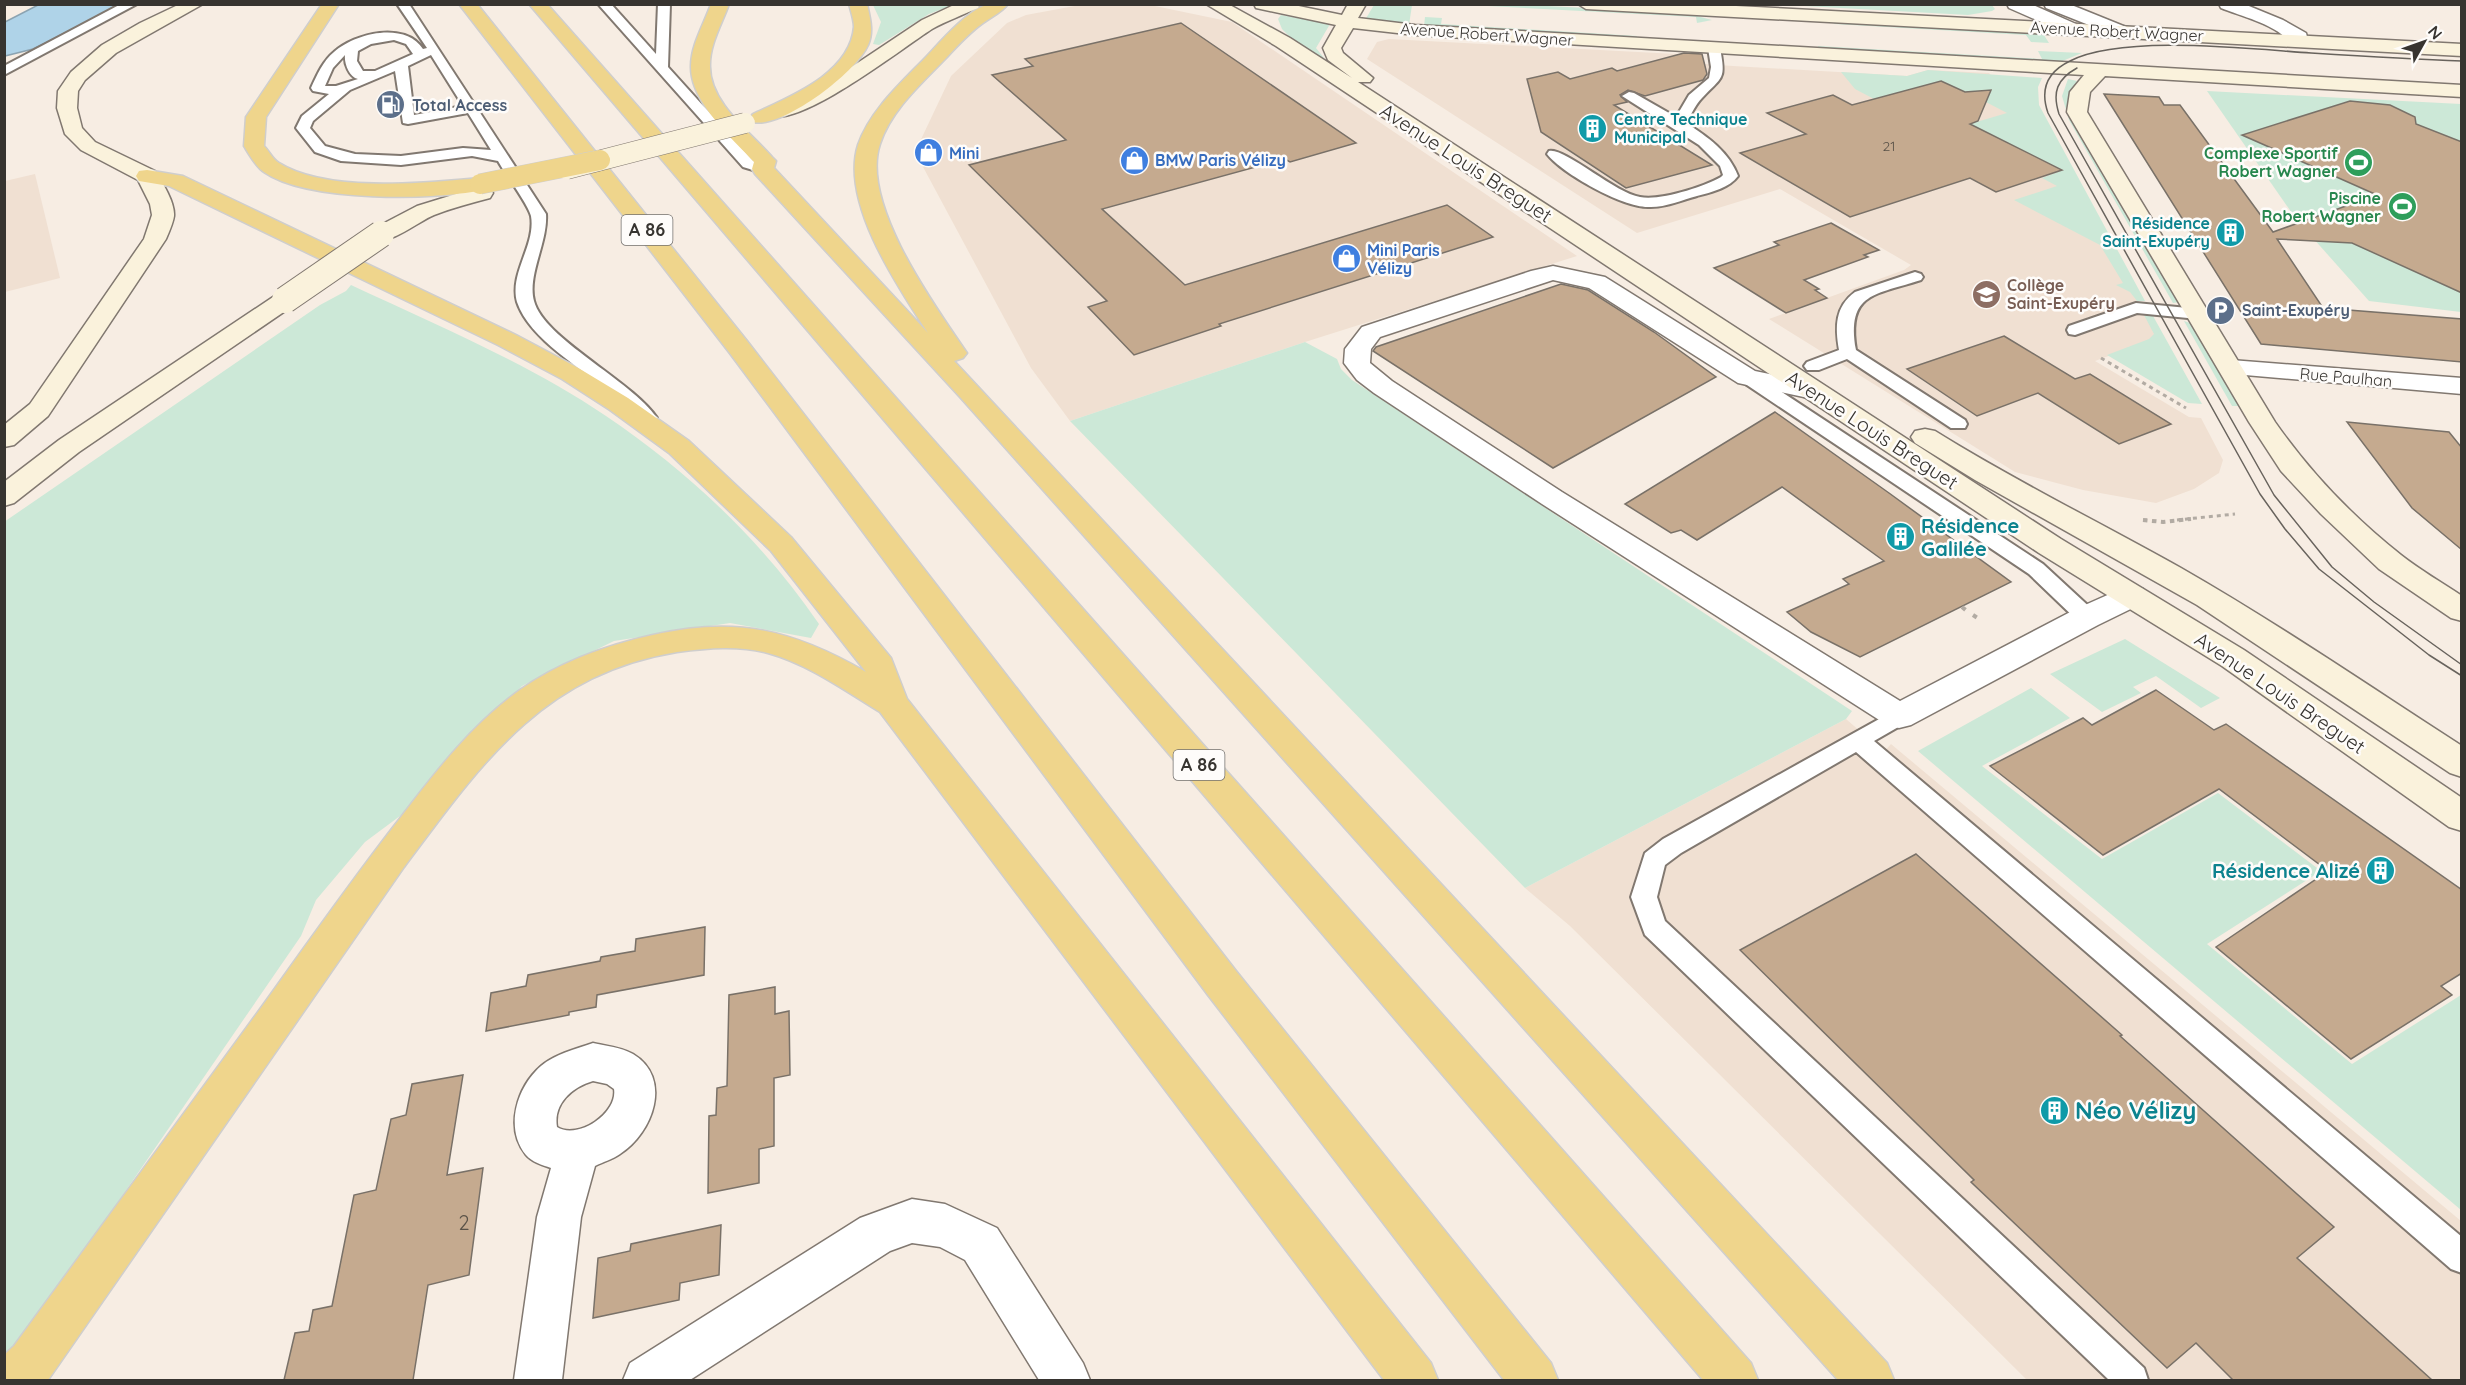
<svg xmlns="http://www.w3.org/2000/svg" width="2466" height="1385" font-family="Quicksand,sans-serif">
	<rect width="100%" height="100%" fill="#f7ede3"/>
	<g fill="#f0e0d2">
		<path d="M1080,5H1150L1232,22L1577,256L1305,342L1070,421L1031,368L915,152L951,76L1007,23L1026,15Z"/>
		<path d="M1389,39L1695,55L1704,64L1733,66L1907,76L1928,70L1989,73L2073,178L2157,335L2152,340L2095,361L2189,417L2201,418L2223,460L2219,473L2194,489L2156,503L2083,490L2015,472L1769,319L1904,270L1911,265L1780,189L1637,233L1367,59L1377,42Z"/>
		<path d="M35,174L60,278L5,292V181Z"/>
		<path d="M1846,719L1884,752L1891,744L2461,1221V1380H2027L1570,926L1525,888Z"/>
	</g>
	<g fill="#cce8d7">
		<path d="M1991,4L1995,9L1992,11L1968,15L1786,5Z"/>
		<path d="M873,5H953L929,14L879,45L873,44L881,22Z"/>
		<path d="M1374,5H1412L1409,25L1365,20Z"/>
		<path d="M1469,5H1528L1685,13L1712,20L1697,23L1696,17Z"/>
		<path d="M1281,15L1330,24L1316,48L1328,63L1291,38L1282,29L1278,19Z"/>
		<path d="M1425,17L1442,18L1441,24L1637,36V39L1424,26Z"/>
		<path d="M1833,21L2042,32L2049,43L2031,42L2026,35L1834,24Z"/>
		<path d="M1818,46L2042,59L2038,51L2082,53L2060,62L1819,49Z"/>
		<path d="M1928,70L2042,78L2038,87L2039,105L2145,301H2137L2130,292L2116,285L2123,283L2100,245L2014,200L2057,186L2042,178L2063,170L1989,134L1949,130L2007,113L1984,101L1982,91L1964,94L1961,90L1941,81L1874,99L1855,89L1841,72L1907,76Z"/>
		<path d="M2068,79L2077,81L2068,97L2070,112L2180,302L2173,303L2069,120L2062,96Z"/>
		<path d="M2207,91L2461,104V312L2369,301L2296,219Z"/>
		<path d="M351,285C437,325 527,363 606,416C688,471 763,542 819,624L811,638L730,623L614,641L522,686L400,816L365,842L316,900L301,936L21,1343L4,1357V522L320,305L346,291Z"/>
		<path d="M2144,315L2153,316L2202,404L2188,403L2107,355L2149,339L2154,334Z"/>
		<path d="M2184,321L2193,324L2242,406H2232Z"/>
		<path d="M1305,342L1337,359L1341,369L1352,380L1852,711L1846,719L1525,888L1070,421Z"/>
		<path d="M2125,639L2220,698L2201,708L2156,676L2133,687L2141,693L2102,712L2050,674Z"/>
		<path d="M2031,688L2070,718L1982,766L2102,859L2218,793L2321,871L2207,944L2352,1064L2461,995V1210L1918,751Z"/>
	</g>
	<path fill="#afd3e8" stroke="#8ba3b1" stroke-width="1.5" d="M38,5H121L33,49L5,56V22Z"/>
	<g fill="#c5aa8f" stroke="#797168" stroke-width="1.5">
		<path d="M1181,23L1356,143L1290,162L1285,159L1102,209L1185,285L1447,205L1493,237L1219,324L1221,326L1134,355L1088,307L1107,301L969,165L1066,140L992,75L1033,66L1025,59Z"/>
		<path d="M1684,53L1702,54L1707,74L1703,80L1645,96L1628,90L1620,95L1627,102L1614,105L1712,165L1626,188L1541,132L1527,79L1558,72L1570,79L1612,68L1617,71Z"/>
		<path d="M1941,81L1965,92L1991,90L1978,121L1970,124L2062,170L1996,192L1970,178L1850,217L1740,153L1806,134L1767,113L1833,95L1852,105Z"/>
		<path d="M2104,94L2159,97L2164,105H2180L2273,232L2377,195L2242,135L2350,101L2390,105L2415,117L2416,124L2462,142V293L2352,243L2277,239L2323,308L2462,319V362L2261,344Z"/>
		<path d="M1831,223L1879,250L1864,255L1868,257L1804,280L1819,289L1815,290L1827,298L1786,313L1714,268L1779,245L1774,242Z"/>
		<path d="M1561,284L1588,290L1654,332L1716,377L1553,468L1373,351L1376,347Z"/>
		<path d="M2004,336L2075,379L2090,374L2171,424L2119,444L2038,393L1977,416L1907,369Z"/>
		<path d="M1775,412L1889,493L2011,582L1860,657L1811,632L1787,612L1849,584L1843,579L1884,561L1782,487L1697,540L1681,530L1671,533L1625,504Z"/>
		<path d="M2347,422L2449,432L2462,448V550L2412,508Z"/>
		<path d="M2156,690L2214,730L2226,724L2462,890V973L2441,986L2452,995L2351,1059L2216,947L2328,871L2219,789L2103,855L1990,766L2083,718L2092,725Z"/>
		<path d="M1916,854L2122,1035L2120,1036L2334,1227L2297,1258L2432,1380H2233L2196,1343L2167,1368L1971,1182L1974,1180L1740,950Z"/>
		<path d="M705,927L704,975L597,995L596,1007L569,1012V1015L486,1031L491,993L526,986L528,975L600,961L601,957L635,951L636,939Z"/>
		<path d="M775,987V1014L789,1011L790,1075L774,1078V1146L759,1149V1183L708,1193L709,1116L716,1115L717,1088L727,1086L729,995Z"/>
		<path d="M463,1075L447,1175L483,1168L469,1275L428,1285L413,1380H284L295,1333L309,1331L313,1310L332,1306L354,1195L376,1190L391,1119L406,1115L412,1084Z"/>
		<path d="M721,1225L719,1275L680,1283L679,1300L593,1318L598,1258L630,1251L631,1244Z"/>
	</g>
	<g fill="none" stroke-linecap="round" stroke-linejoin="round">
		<defs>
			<g id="lane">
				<path d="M121,4H137L4,75V66Z"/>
				<path d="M397,4H409L546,214C548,242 527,275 534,301C544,339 631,380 657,418L654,422H642C632,412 622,402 612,393C583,369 529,339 517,302C509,273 536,245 531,216C528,204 505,174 498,161L472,156L401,165L341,161L315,152L296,128L302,116L329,94L313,91L311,88C317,75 323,61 334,52C355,33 405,21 423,49L427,48ZM394,40L406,44L413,54L375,71H363L357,61L358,51L371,44ZM345,55C344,63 349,77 358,79L336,86H325L333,68ZM431,55L463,106L414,115L408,66ZM395,71L403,123L408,124L468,113L491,150L463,148L401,156L355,154L325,146L310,128L313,121L350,90Z"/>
				<path d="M598,4H611L656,54L658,4H670L668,67L753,161L768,166L770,169L768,172L763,173L743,167Z"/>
				<path d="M1714,44L1720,48C1726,80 1723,76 1702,98C1695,105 1691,115 1686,123C1708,137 1729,152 1738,176C1729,188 1712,192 1697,196C1682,200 1664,208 1648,207C1622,207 1563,174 1547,154L1549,151C1564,147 1615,193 1640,197C1660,201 1703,187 1721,177L1723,175L1720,166L1699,145L1622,96L1629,92L1634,93L1676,117L1689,95L1709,78L1711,67L1708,48Z"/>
				<path d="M1915,272L1921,274L1923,277L1921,280C1876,295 1846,292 1856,350L1965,420L1967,424L1965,428H1951L1847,359L1819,370H1807L1804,366L1807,362L1839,350C1835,326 1835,307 1855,292Z"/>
				<path d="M2136,303L2198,309L2206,314L2198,319L2137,313L2075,335L2069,334L2067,330L2069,326Z"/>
				<path d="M1747,372L1753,373L2043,564L2095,612L2098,617L2095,622L2087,624L2079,622L2029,574L1741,381L1738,377L1741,373Z"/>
				<path d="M1899,708L1907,710L1910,716L1907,722L1874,741L2462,1237V1273L2451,1269L1856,752L1681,853L1665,865L1657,897L1665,921L2144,1368L2148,1380H2109L1645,935L1631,897L1645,853L1663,839Z"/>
			</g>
			<g id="street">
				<path d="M2007,4H2031L2076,24L2079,28L2076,32H2064L2009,8Z"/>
				<path d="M2044,4H2069L2126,27L2129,31L2126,35H2114L2046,8Z"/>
				<path d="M2219,4H2244L2283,20L2306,33L2308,41L2306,45H2292C2279,25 2243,17 2221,8Z"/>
				<path d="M1553,266L1605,277L1755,371L1822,385L1826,391L1822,397L1813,399L1738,383L1589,288L1553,280L1380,337L1371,349L1370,363L1392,381L1562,492L1900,701L2076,609L2121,589L2132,586L2143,589L2147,596L2143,603L2098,625L1911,725L1899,728L1887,725L1542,504L1374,393L1357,380L1344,363L1345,349L1362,327L1531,271Z"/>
				<path d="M2231,360L2462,378V394L2222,373L2218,368L2222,363Z"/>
				<path d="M593,1043C606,1046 621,1047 633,1054C673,1078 653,1133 620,1154C613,1159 603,1162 595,1166L581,1217L562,1380H514L537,1217L551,1168C542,1165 532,1162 526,1155C504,1128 517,1087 541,1066C555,1054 576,1049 593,1043ZM593,1081L607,1084L614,1089C618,1113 578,1140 557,1127C553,1104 572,1087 593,1081Z"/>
				<path d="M912,1199L945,1204L997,1228L1083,1363L1090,1380H1039L965,1260L940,1247L912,1243L890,1251L690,1380H623L630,1363L860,1218Z"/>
			</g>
			<g id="secondary">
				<path d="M180,4H203L116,53L85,80L78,91L77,108L82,128L95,142L155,171C162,182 175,202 174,216C173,223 169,232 166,239L48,416L14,445L4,447V425L30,404L144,239L152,215L150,204L138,180L81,150L65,134L57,108L58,91L71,72L102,45L140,23Z"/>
				<path d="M956,4H980L978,8C963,15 946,21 932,29C901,49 804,125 771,116L768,112L771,108L823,86L922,20Z"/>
				<path d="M1206,4H1228L1290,38L1352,78L1328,60L1323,48L1336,25L1256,8L1254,4H1289L1342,15L1348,4H1366L1358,18L1415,25L2462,85V97L2105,76L2090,92L2087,112L2275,422C2310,472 2353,517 2401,555C2420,570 2441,582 2462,596V621L2451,618L2379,569L2321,514L2281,471L2249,422L2067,112L2070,92L2084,75L1415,35L1353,28L1341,48L1343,53L1373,78L1370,82H1358L2061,539L2244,650L2462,798V831L2449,827L2222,666L2039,553L1276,46Z"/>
				<path d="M1578,4H1697L2462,44V56L1586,9Z"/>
				<path d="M482,186L490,188L493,193L490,198C471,203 452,208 434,215C415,223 394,244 373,239L370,234L373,229L417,206Z"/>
				<path d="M285,293L294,295L297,300L294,305L79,452L14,503L4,506V482L59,440L276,295Z"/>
				<path d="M1925,429L1935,431C2015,481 2099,522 2181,568C2277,623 2369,686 2462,746V777L2450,773L2197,605L1975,480L1915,443L1911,437L1915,431Z"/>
			</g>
			<g id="highway">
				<path d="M322,4H339L266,117L264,146C269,151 273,160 279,163C327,193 425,183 480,178L488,179L491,184L488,189C437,201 307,202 264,172C256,167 249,154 244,146L246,117Z"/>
				<path d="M459,4H477L747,341L1236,971L1551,1363L1558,1380H1504L1208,995L729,352Z"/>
				<path d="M529,4H547L1751,1363L1758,1380H1703Z"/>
				<path d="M711,4H729C722,24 709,45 710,67C710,103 750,132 772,157L776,161L774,168L928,333C898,287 840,202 858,145C870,110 902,82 927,56C941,41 967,11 986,5C992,3 1002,4 1008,4C1002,12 991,17 983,23C969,33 958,45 946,58C922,83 891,110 880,144C860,203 934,305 967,353L963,358L954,361L1887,1363L1894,1380H1838L960,397L755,174L752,169L754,162C732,138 690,102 691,66C691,45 704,24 711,4Z"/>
				<path d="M849,4H867C870,18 874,32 868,45C856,73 782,129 753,122L750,118L753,114C789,97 850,74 854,27C854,20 851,12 849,4Z"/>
				<path d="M147,170L183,176L516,335L580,369L628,398L689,441L791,537L891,658L907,699L1431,1363L1438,1380H1384L880,712C844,690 808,664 768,653C739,645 707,648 677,652C542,674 480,765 404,867L48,1380H4V1355L14,1346C98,1231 182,1116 266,1001C309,941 352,880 398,821C434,774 471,725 520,690C560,662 607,645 653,635C737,616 793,630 866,672L771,551L669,453L610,410L562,379L498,345L169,186L139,181L136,176L139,171Z"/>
			</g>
		</defs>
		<use href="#lane" stroke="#817870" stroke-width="4"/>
		<use href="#street" stroke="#817870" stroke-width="3"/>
		<use href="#secondary" stroke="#817870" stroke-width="3"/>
		<use href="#highway" stroke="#cfcecd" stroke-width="3"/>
		<g stroke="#b2aba3" stroke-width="3" stroke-dasharray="4 4" stroke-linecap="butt">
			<path d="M2101,358L2186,408"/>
			<path d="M2143,520H2147"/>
			<path d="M2177,520L2235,514"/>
		</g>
		<g stroke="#b2aba3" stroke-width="4" stroke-dasharray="4.5 4.5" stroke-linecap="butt">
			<path d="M2143,520L2163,522L2191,519"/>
			<path d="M1962,607L1968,612"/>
			<path d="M1973,615L1979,619"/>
		</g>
		<use href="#lane" fill="#fff" fill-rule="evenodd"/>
		<use href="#street" fill="#fff" fill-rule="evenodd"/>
		<use href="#secondary" fill="#faf2dc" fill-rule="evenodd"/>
		<use href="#highway" fill="#efd58c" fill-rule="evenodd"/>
		<g stroke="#68635d" stroke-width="1.5">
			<path d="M2462,61C2412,59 2361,56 2311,53C2251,49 2122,34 2070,61C2047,72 2040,90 2048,113L2260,494L2285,529L2319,569L2429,655L2462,676"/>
			<path d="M2077,68C2057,79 2052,92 2059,114L2274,495L2332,567L2374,602L2462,665"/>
		</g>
		<defs>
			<path id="secondary-bridge-far1" d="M567,169L745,123"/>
			<path id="secondary-bridge" d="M285,300L381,234"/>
			<path id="highway-bridge" d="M480,184L600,160"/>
		</defs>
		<use href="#secondary-bridge-far1" stroke="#817870" stroke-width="21" stroke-linecap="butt"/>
		<use href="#secondary-bridge" stroke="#817870" stroke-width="28" stroke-linecap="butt"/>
		<use href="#highway-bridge" stroke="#cfcecd" stroke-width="21" stroke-linecap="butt"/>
		<use href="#secondary-bridge-far1" stroke="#faf2dc" stroke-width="20"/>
		<use href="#secondary-bridge" stroke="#faf2dc" stroke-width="26"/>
		<use href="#highway-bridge" stroke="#efd58c" stroke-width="20"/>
	</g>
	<defs>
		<symbol id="fuel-disc" viewBox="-11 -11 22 22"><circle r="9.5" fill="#5c6f8a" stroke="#fefcfa"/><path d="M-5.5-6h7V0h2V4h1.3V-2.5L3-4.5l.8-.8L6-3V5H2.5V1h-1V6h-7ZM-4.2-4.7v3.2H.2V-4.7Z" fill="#fff"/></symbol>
		<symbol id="building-disc" viewBox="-11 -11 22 22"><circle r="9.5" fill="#0f9aa8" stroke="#fefcfa"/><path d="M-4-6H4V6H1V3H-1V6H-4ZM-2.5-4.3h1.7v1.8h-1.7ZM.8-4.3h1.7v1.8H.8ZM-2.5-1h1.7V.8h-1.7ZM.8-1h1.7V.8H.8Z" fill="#fff"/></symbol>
		<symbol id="shop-disc" viewBox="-11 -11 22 22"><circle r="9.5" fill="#3f7fe0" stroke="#fefcfa"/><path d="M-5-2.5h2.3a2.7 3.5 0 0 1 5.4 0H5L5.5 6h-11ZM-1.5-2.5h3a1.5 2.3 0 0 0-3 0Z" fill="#fff"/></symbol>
		<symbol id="stadium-disc" viewBox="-11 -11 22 22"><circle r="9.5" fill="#2e9e5b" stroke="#fefcfa"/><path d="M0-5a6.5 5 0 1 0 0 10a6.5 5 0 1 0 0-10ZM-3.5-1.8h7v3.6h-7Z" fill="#fff"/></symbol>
		<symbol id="school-disc" viewBox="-11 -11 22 22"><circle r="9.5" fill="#8d6e63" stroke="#fefcfa"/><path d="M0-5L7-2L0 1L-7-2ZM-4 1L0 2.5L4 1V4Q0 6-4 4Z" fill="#fff"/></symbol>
		<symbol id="parking-disc" viewBox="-11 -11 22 22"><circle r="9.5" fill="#5c6f8a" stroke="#fefcfa"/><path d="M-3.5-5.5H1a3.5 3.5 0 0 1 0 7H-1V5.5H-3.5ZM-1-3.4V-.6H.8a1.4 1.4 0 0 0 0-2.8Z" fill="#fff"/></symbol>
	</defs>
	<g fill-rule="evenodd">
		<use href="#fuel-disc" x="374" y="88" width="33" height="33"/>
		<use href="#building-disc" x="1576" y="112" width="33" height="33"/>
		<use href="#shop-disc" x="912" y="136" width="33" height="33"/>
		<use href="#shop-disc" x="1118" y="144" width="33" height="33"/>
		<use href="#stadium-disc" x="2342" y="146" width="33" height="33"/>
		<use href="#stadium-disc" x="2386" y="190" width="33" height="33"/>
		<use href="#building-disc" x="2214" y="216" width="33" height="33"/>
		<use href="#shop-disc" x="1330" y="242" width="33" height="33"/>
		<use href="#school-disc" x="1970" y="278" width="33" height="33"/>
		<use href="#parking-disc" x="2204" y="294" width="33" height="33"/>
		<use href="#building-disc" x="1884" y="520" width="33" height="33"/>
		<use href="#building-disc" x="2364" y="854" width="33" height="33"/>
		<use href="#building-disc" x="2038" y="1094" width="33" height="33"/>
	</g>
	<g text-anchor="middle" stroke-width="5" stroke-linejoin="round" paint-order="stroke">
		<g font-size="14" fill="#5a5248">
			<text x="1889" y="151">21</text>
		</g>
		<g font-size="16" fill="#373430" stroke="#fefcfa">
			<text transform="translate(2117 31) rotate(3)" y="6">Avenue Robert Wagner</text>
			<text transform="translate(1487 34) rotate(4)" y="6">Avenue Robert Wagner</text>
			<text transform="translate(2346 377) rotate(5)" y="6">Rue Paulhan</text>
		</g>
		<g font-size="16" font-weight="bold" fill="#4e5e75" stroke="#fefcfa" text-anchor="start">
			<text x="412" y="111">Total Access</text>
			<text x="2242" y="316">Saint-Exupéry</text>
		</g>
		<g font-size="16" font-weight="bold" fill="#0d838f" stroke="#fefcfa" text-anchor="start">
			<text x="1614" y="125">Centre Technique<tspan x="1614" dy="18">Municipal</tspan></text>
			<text x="2210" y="229" text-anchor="end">Résidence<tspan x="2210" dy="18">Saint-Exupéry</tspan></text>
		</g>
		<g font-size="16" font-weight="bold" fill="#366cbe" stroke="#fefcfa" text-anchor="start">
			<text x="949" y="159">Mini</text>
			<text x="1155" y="166">BMW Paris Vélizy</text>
			<text x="1367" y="256">Mini Paris<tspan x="1367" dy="18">Vélizy</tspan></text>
		</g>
		<g font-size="16" font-weight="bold" fill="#27864d" stroke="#fefcfa" text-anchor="end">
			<text x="2338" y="159">Complexe Sportif<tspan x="2338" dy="18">Robert Wagner</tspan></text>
			<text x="2381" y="204">Piscine<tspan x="2381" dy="18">Robert Wagner</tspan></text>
		</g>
		<g font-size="16" font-weight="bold" fill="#785e54" stroke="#fefcfa" text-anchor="start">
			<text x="2007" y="291">Collège<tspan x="2007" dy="18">Saint-Exupéry</tspan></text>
		</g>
		<g fill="#fefcfa" stroke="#73706d" stroke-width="1.5">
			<rect x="621.5" y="215" width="51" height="30" rx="4.5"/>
			<rect x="1173.5" y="750" width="51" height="30" rx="4.5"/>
		</g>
		<g font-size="18" font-weight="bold" fill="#373430">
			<text x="647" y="236">A 86</text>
			<text x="1199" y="771">A 86</text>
		</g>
		<g font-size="20" fill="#373430" stroke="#fefcfa">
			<text transform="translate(1466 163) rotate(33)" y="7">Avenue Louis Breguet</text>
			<text transform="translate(1872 430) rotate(33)" y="7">Avenue Louis Breguet</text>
			<text transform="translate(2280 693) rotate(34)" y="7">Avenue Louis Breguet</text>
		</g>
		<g font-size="20" font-weight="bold" fill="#0d838f" stroke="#fefcfa" text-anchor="start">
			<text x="1921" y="533">Résidence<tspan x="1921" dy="23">Galilée</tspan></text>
			<text x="2360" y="878" text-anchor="end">Résidence Alizé</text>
		</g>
		<g font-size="20" fill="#5a5248">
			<text x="464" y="1230">2</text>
		</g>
		<g font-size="24" font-weight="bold" fill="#0d838f" stroke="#fefcfa" text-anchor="start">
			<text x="2075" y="1119">Néo Vélizy</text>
		</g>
	</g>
	<rect width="2466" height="1385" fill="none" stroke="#373430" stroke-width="12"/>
	<g transform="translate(2424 42) rotate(50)" stroke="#fefcfa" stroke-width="4.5" paint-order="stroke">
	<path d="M0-4.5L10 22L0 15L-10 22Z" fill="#373430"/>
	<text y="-9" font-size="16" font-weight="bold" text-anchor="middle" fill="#373430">N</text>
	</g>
</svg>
